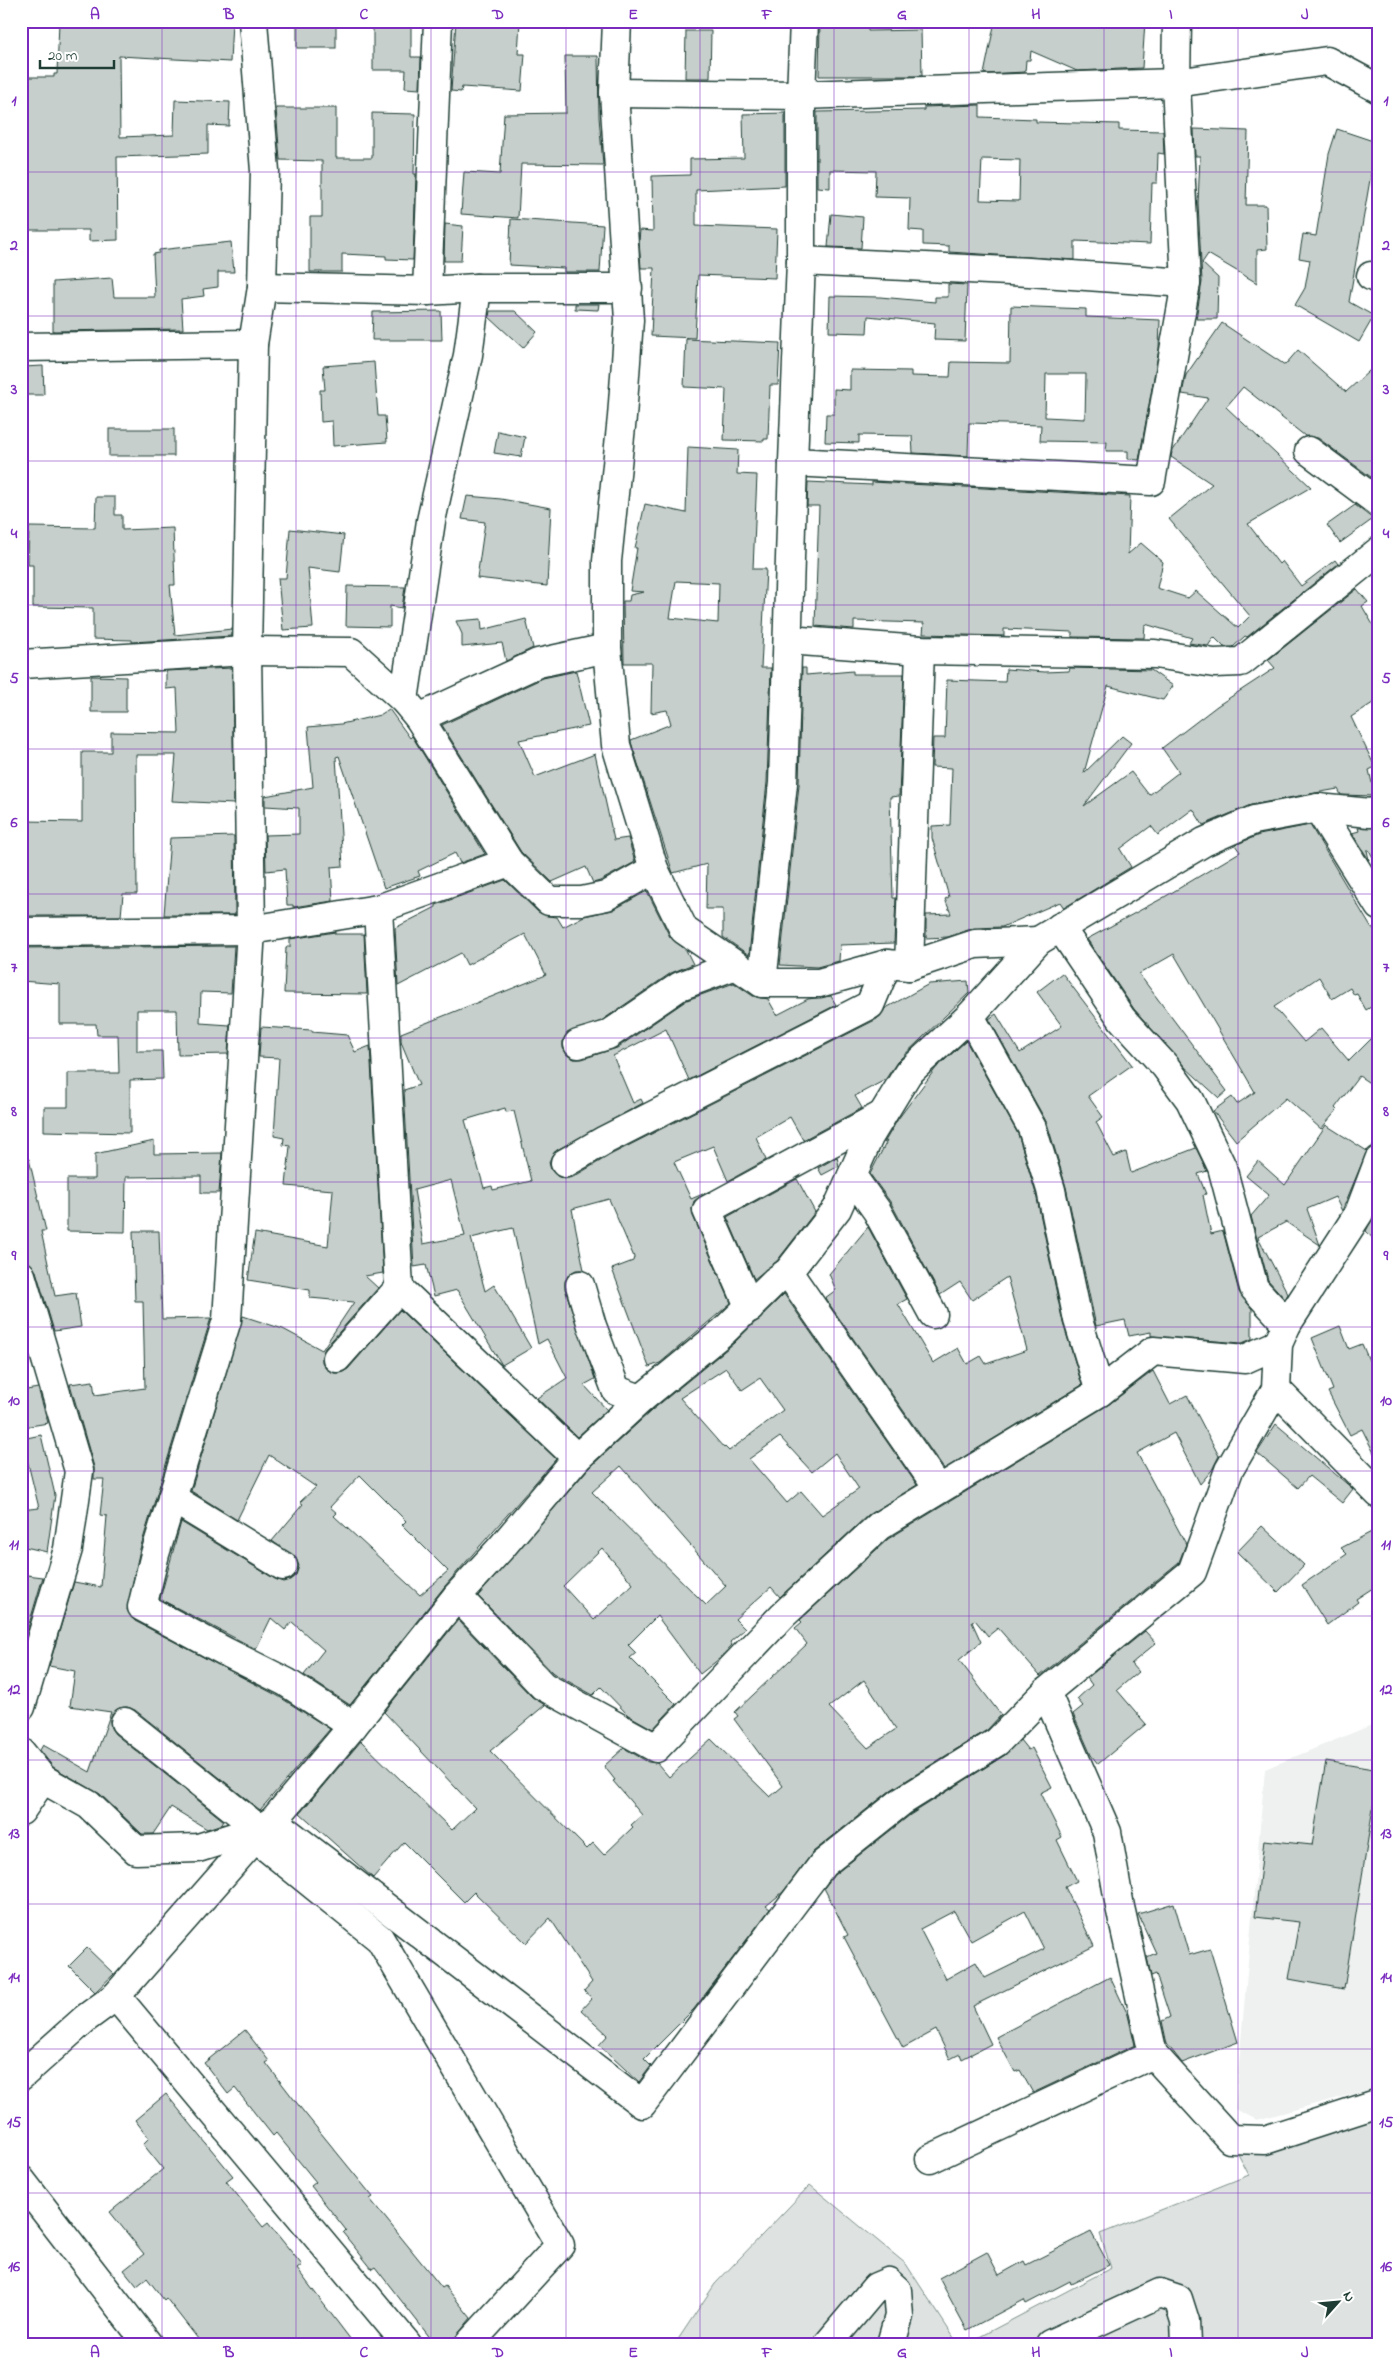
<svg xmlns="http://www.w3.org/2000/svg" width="1400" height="2365" font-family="'Indie Flower',sans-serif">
	<rect width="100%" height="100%" fill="#fff"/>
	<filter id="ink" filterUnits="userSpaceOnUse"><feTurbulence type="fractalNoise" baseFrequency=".02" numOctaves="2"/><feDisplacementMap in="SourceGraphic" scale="10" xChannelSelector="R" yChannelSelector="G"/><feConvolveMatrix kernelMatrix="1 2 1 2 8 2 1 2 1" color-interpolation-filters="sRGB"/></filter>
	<g filter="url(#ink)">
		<path fill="#eef1f0" d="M1379,1722V2087L1257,2120L1235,2109L1265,1769Z"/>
		<g fill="#dee3e2" stroke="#7e908b">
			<path d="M1379,2103V2344H966L1111,2268L1100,2234L1249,2175L1230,2139Z"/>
			<path d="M810,2185L906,2264L958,2344H675L715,2284Z"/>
		</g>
		<g fill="#c7cfcc" stroke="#1f3d34" fill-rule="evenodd">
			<path d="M59,21H232L230,62L119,56L120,137L174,135L175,100L230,102L229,126L208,125V154L117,157L118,240L89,241V230H21V166H24V122H21V77H54V74H57Z"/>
			<rect x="297" y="21" width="39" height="27"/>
			<path d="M373,21H411V57H421L420,89L405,88L406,70H373Z"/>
			<path d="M456,21H520L518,54H525L522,91L462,87L461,92L451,91Z"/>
			<path d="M820,21H868V31L921,30L922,76H819Z"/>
			<path d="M995,21L1095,24V21H1145L1142,68L1077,71L1031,51L1030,60H1026L1025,72L984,74Z"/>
			<path d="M686,31H711L710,78H685Z"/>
			<path d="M565,56H598L599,117L603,165L521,164L518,218L461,214L464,172L500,174L504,114L566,113Z"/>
			<path d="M980,105V117L1036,119V122L1119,124V130L1163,131L1164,154L1158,153L1157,183H1152L1150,244L1075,241V260L949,252V246L923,245V231L909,230L910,198L875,197L876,171L830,170V188L817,187V112L924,110V107ZM982,159L1020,160L1019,201L980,200Z"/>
			<path d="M276,108H336V158H372V113L415,114L414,174H416L413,260L386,259V256L342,254V272H310V217H322V161L280,160Z"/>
			<path d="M785,113V186L696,190V226L777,229L775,278L698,275L695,338L651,336L654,268H641L639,241L640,230L653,231L652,176L690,175V159L744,158L743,114Z"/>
			<path d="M1194,129L1248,131L1246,205H1266L1267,249L1257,250V283L1208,254L1202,263L1218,278L1217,319H1196L1202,282L1198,203L1200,156H1195Z"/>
			<path d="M1337,129L1379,143V170L1372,168L1349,302L1374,316L1359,342L1295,305L1305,288L1310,260L1299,258L1303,234L1316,236L1329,154Z"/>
			<path d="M831,214L863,217L861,248L828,247Z"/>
			<path d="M511,219L603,225L600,272H564V268L509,265Z"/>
			<path d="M445,224L463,226L461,261H444Z"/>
			<path d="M231,242L234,272H218V287L203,289L204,296L181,299L183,329L53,331V282L112,278L114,297H155L153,254L159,253V250Z"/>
			<path d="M948,284L967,285L965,341L934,340L935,323L868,316L867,333L829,332L830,296L880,297L935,302V297H948Z"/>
			<path d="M575,304H599L598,310L575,309Z"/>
			<path d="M1011,306L1086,309V317L1160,320L1159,349L1139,460L1128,459V451H1106L1107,442L1040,441L1041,425L969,423L968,456L913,453L912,436L859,435V443L825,442L826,414H834V389L850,390V370L911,371V376L950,377L951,362L1010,363ZM1046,374H1086L1085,419L1045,417Z"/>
			<path d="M441,311L442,340H372L373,312Z"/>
			<path d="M490,311H515L537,332L523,348L489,317Z"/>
			<path d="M1222,323L1285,365L1298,350L1346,392L1379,362V483L1318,438L1305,436L1243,387L1226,407L1311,487L1248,524L1279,564L1282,561L1301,586L1335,560L1338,564L1247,637L1245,636L1233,647H1224L1214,637L1208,646L1189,643L1192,638L1145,624L1144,638L1072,637V632L1004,629V636L923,634L924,623L854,621V629L815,626L819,506H807L808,482L872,485V482L1130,496L1128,554L1141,543L1163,562L1157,588L1188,598L1196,591L1238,628L1250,616L1169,519L1212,484L1171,457L1172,452L1208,398L1182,394L1186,375Z"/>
			<path d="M686,339L780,343L778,385H770L768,439H764V441L724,440L726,389L684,387Z"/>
			<path d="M374,362L378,416H385L387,442L333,446L332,421L321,422L320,390H325L323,366Z"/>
			<path d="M43,366L44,395H23V367Z"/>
			<rect x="109" y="429" width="65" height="27"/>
			<path d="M498,431L525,437L521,457L494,453Z"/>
			<path d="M688,447L738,450L737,474L757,475L753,569H766L761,668H771L767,782L749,955L723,937V909H706L707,864L673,873L631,742V740L671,724L667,710L651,713L652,663H624L623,601H629L630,595L644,592L630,591L637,548H635L645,504L686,513ZM676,581L719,583L718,623L670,618Z"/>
			<path d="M467,496L501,499L551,508L547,586L477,578L485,522L462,519Z"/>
			<path d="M96,497H115V515H122V530L173,528L175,585H170L175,635L232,629V636L132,642V640L93,639V608L33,607V565H28L29,527L95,528Z"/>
			<path d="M1355,505L1373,519L1340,543L1327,525Z"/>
			<path d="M290,529L344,535L340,572L308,568L313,628L283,630L278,578H286Z"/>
			<path d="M347,586L405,587L402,608L390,606V627L346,626Z"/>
			<path d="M1357,589L1368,602L1362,606L1379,635V699L1351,717L1375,767L1369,770L1375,796L1341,795L1338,789L1315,793L1251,805L1203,825L1193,809L1158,835L1151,826L1120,849L1131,867L1064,908L1060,902L1002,927L974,928L948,937L926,938V915L951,914L945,899L949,897L932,838V826L950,825L952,768L932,767L933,738H945L947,680L1005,682L1006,669L1045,672L1069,671L1070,668L1151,670L1173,686L1163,700L1108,686L1084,773L1122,736L1131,743L1084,806L1131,772L1149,795L1179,772L1162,748L1217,706L1275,668L1268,660Z"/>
			<path d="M481,619L482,630L526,619L533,648L506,661L502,643L462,647V634L456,621Z"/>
			<path d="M232,668L234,804L172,801L176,755H136L137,894H123L121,916H21L25,821L82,822V752H111V732L179,733L177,688L166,689V671Z"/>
			<path d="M802,668H806V675L853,671V674H904L899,796L890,797L893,898H896L894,943L840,945L839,961L817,967L780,965L799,785Z"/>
			<path d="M576,671L589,726L519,740L535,777L595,754L614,840L628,838L635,862L600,881L593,883L586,867L552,882L521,852L442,725L543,678Z"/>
			<path d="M91,676L126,677V712H91Z"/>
			<path d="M389,709L410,738L412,736L485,854L460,863L455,853L418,871L420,876L384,888L339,756L336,757L343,866L331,867L333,901L293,907V905H287L285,869L266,871L265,835L299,834V808L265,806V796L313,787L308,727L341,724L380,715Z"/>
			<path d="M1310,825L1372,929L1379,925V1002L1366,1010L1357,994L1354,995L1350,988L1332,999L1319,977L1274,1007L1304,1042L1321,1028L1349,1061L1379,1031V1071L1371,1084L1359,1076L1335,1108L1337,1110L1321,1129L1286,1098L1236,1141L1213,1111L1232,1097L1237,1104L1255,1092L1174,954L1139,974L1227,1091L1219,1098L1185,1067L1134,1009L1087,939L1161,899L1240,852L1235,845L1259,835Z"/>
			<path d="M1379,827V869L1369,850H1367L1369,860L1352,833L1359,831L1358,828Z"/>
			<path d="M234,836L235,915H164L170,838Z"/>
			<path d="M505,880L538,912L548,916L557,917L563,927L584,916L613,910L647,891L670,937L686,950L693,964L671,973L601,1021L567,1033L563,1040V1048L567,1055L574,1059H582L617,1048L687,1000L734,983L753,996L768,999L777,1015L808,999L831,996L836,1005L689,1080L666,1029L613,1056L633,1103L641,1099L643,1103L557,1150L552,1155L549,1162L551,1170L557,1176L564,1179L573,1177L612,1154L877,1019L886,1008L929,984L968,981L969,993L897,1062L885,1080L855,1096L862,1108L803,1140L790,1117L756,1137L766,1160L728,1181L713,1146L674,1162L691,1199L710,1191L694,1201L692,1208L693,1216L731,1303L660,1363L649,1367L612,1269L633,1261L634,1257L609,1199L572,1209L584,1270H576L569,1274L565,1281V1289L595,1379L584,1385L607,1410L577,1437L537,1398L567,1378L547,1339L538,1344L513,1228L471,1238L485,1291L494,1285L531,1348L502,1365L457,1290L434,1296L426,1265L414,1267L404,1090L419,1085L401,1042V1033L546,975L525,934L467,965L461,953L398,986L395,928L436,907V905ZM505,1108L506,1112L514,1111L531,1181L493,1190L492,1186L484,1188L465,1120ZM451,1180L465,1236L423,1244L414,1190Z"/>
			<path d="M335,932V934H364L367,994L284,993L286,947H290V939Z"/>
			<path d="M234,946L231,993L201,992L200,1023L230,1025L228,1054L178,1055L177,1010H137V1051H162L163,1079L130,1080V1133L44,1131V1107H68V1073H119L118,1035H97L96,1024H60V984L21,981V948Z"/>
			<path d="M1062,973L1132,1065L1088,1096L1103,1117L1096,1122L1114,1157L1126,1152L1131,1173L1196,1148L1207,1171L1198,1174L1206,1194L1203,1195L1211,1234L1223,1231L1239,1292L1252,1309V1339L1242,1343L1151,1336V1332L1129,1336L1125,1320L1096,1326L1066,1187L1047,1123L989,1019L996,1014L1020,1053L1062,1026L1037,992Z"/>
			<path d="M261,1027L312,1030V1032L347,1035L355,1052L370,1046L383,1273L365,1276L378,1288L325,1348L322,1355V1362L326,1369L334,1373H341L348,1369L400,1310L556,1459L445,1586L350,1705L304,1675L324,1650L292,1622L285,1630L271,1618L256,1649L160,1599L181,1522L275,1579L283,1582L290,1580L296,1575L299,1566L296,1558L272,1541L303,1504L300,1502L316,1487L269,1455L237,1520L191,1491L243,1316L283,1329L322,1350L354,1302L310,1298V1290L248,1280L255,1233L328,1246L333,1190L286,1186L290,1146L283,1145L284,1138L274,1136L279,1058L259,1057ZM360,1475L406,1521L402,1525L448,1571L420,1595L334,1516L337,1513L330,1507Z"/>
			<path d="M966,1041L1018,1134L1036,1194L1063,1323L1082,1385L944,1469L825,1298L836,1290L829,1274L868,1227L907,1299L898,1304L933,1363L958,1348L967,1364L981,1356L986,1364L1027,1350L1007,1277L972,1300L960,1282L940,1295L891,1203L870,1174L887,1141L884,1143L898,1119L936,1068Z"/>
			<path d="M1326,1125L1367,1151L1342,1211L1335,1197L1307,1209L1320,1245L1286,1222L1258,1237L1288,1294L1285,1299L1268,1280L1251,1216L1269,1195L1246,1176L1258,1161L1285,1185Z"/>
			<path d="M154,1141V1154L222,1153L219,1193H201V1176L126,1177L125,1232L67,1231V1179H95V1154Z"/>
			<path d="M837,1157L839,1166L822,1175L818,1168Z"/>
			<path d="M29,1159L46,1231H41L55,1296L76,1293L81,1327L54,1331L36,1271L28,1262L21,1231V1160Z"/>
			<path d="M797,1179L815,1212L777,1261L754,1279L727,1217Z"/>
			<path d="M1379,1205V1245L1366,1231Z"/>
			<path d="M133,1231H159L162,1319L211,1318L140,1549L127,1610L135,1621L278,1696L330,1729L260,1810L135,1710L127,1707L119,1708L113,1713L110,1720L111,1728L115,1734L224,1821L222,1824L207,1829L171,1807L153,1834H142L100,1794L53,1767L40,1750L43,1745L90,1772L111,1712L70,1706L75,1671L49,1666L74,1582L101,1587L107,1516L100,1515L104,1479H94V1467L70,1384L93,1381L95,1395L145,1388L143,1301H135Z"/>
			<path d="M784,1294L917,1485L868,1515L780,1597L771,1587L735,1619L745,1629L730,1642L732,1645L719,1659L700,1674L657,1616L628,1645L636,1653L630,1658L676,1704L653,1729L628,1715L601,1687L593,1695L553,1673L478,1596L588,1469L651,1411L734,1343ZM726,1368L742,1390L760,1378L783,1410L729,1451L725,1447L724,1448L680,1398ZM780,1437L812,1472L835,1453L859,1489L822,1515L801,1491L787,1503L749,1459ZM621,1466L726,1586L706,1605L592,1492ZM602,1548L633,1584L594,1620L563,1586Z"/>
			<path d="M1340,1326L1349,1349L1362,1344L1379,1384V1463L1362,1429L1350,1435L1328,1392L1333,1390L1312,1338Z"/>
			<path d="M1153,1371L1170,1404L1187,1395L1219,1456L1212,1470L1200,1484L1174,1433L1137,1453L1186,1544L1179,1562L1040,1676L998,1628L988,1636L975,1620L972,1622L981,1642L959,1660L1001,1715L987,1730L891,1790L813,1852L783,1892L766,1906L770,1909L694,2009L644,2059L651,2066L639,2082L599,2045L608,2035L581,2010L592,1998L584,1991L592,1982L550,1918L526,1943L474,1892L464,1902L404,1842L373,1878L300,1813L361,1741L452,1830L475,1808L384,1712L458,1620L532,1697L545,1705L490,1751L587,1849L593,1843L604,1855L633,1827L631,1825L642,1815L613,1781L615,1780L604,1766L624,1748L648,1762L657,1763L669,1777L711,1739L770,1797L783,1786L734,1719L738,1716L735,1712L807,1644L795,1628L802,1622L800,1620L888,1539L1108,1405ZM864,1680L896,1729L868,1748L829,1707Z"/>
			<path d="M38,1388L48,1423L24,1427L21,1391Z"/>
			<path d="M1276,1424L1353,1489L1342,1503L1309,1476L1298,1488L1257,1453Z"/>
			<path d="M41,1435L55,1495L47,1552L21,1546V1510L39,1508L22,1439Z"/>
			<path d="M1262,1526L1304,1565L1278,1592L1237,1552Z"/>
			<path d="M1379,1528V1584L1356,1599L1358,1602L1327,1625L1302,1585L1347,1554L1341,1548Z"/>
			<path d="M27,1575L43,1577L21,1651V1603Z"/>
			<path d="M1145,1631L1156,1643L1131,1664L1138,1672L1117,1690L1146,1724L1098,1764L1091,1755L1073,1714L1083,1706L1077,1699L1092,1685L1087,1678Z"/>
			<path d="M1020,1740L1028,1750L1032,1748L1052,1787L1040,1793L1062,1837L1057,1840L1077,1881L1065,1887L1094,1946L973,2006L991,2044L962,2059L960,2054L950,2059L936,2030L903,2048L844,1937L848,1935L824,1888L834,1875L910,1815L1005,1755ZM954,1911L971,1941L1025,1911L1044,1949L985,1978L976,1962L946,1979L920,1929Z"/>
			<path d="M1326,1761L1379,1770L1344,1989L1289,1979L1299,1922L1255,1917L1264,1840L1312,1845Z"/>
			<path d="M1174,1903L1189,1955L1210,1949L1238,2042L1182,2063L1167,2044L1162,2021L1170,2017L1156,1974L1151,1976L1147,1957L1156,1953L1138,1914Z"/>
			<path d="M87,1948L114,1974L95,1992L69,1966Z"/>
			<path d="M1110,1977L1128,2015L1135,2045L1033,2093L1020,2070L1015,2072L996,2037Z"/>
			<path d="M245,2030L269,2061L266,2063L303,2111L373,2197L370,2199L442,2288L445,2286L471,2318L450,2344H435L375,2267L372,2269L343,2233L346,2230L311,2186L316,2182L276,2133L273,2136L235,2088L228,2094L204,2063Z"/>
			<path d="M166,2094L233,2176L226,2181L263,2227L268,2223L302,2265L297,2269L354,2344H202L166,2298L164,2300L147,2278L137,2286L124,2270L144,2254L110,2212L163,2169L143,2144L149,2138L135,2120Z"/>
			<path d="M1091,2232L1109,2265L1071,2284L1070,2281L1026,2304L1024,2300L967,2330L939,2278L987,2252L999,2275L1024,2261L1026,2265Z"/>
		</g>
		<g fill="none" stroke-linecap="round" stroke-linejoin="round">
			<defs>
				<g id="minor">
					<path d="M253,21L265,171L262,287L253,344L247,651L251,930L227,1320L155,1554L142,1607L226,1652L286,1682L353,1726"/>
					<path d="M617,21L614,93L629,320L622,417L607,561V648L616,745L654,869L684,930L762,983H819L887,964L909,966L975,944L1038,941"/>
					<path d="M614,93L801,95L1176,83L1327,61L1379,89"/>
					<path d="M801,261L1029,272L1186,283"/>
					<path d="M1371,276L1379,280"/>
					<path d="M262,287L427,291L477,288H628"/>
					<path d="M427,291L438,21"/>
					<path d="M21,347L253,344"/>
					<path d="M1309,451L1379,503"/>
					<path d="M793,462L1151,481L1186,283L1176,83L1177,21"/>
					<path d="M788,640L920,650L1155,654L1214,663L1241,662L1379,551"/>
					<path d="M21,664L247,651L351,652L404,700L419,718L509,862L549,901H582L606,896L654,869"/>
					<path d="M404,700L431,521L468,355L477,288"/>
					<path d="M419,718L538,663L607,648"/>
					<path d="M1318,808L1379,906"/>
					<path d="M378,909L399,1288L577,1458"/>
					<path d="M1060,927L1122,1019L1165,1066L1190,1100L1222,1167L1254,1288L1287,1324"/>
					<path d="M21,932L251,930L378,909L509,862"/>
					<path d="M909,966L920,650"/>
					<path d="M762,983L783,783L793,462L801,261V95L804,21"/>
					<path d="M970,1016L1032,1128L1051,1190L1078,1320L1100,1392"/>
					<path d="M578,1044L608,1035L680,986L736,965"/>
					<path d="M565,1163L605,1140L870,1005L887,964"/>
					<path d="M852,1176L877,1211L933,1314"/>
					<path d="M788,1272L938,1488"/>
					<path d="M21,1275L79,1471L68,1549L21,1707"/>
					<path d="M580,1285L592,1326L616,1390L641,1399"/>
					<path d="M750,1308L707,1210L882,1115"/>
					<path d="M337,1358L399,1288"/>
					<path d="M1276,1389L1379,1494"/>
					<path d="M172,1498L283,1566"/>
					<path d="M457,1596L543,1686L656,1748L783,1615L879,1526L1100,1392L1153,1351L1245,1359L1278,1344"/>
					<path d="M1046,1692L1107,1832L1120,1907L1153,2054L1230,2139L1265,2140L1379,2103"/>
					<path d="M21,1752L43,1779L89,1805L136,1850L198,1848L259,1829L273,1821L353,1726L457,1596L501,1548L577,1458L641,1399L724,1331L775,1281L788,1272L837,1209L869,1137L908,1073L970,1016L1038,941L1204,842L1254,820L1318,808L1370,813L1379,811"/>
					<path d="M21,1811L43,1779"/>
					<path d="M273,1821L642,2104L823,1864L901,1802L997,1742L1046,1692L1192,1572L1229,1470L1276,1389L1278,1344L1287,1324L1359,1213L1379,1160"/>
					<path d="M255,1838L380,1939L560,2245L469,2344"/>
					<path d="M116,1996L407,2344"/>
					<path d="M21,2076L86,2018L116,1996L255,1838L259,1829L125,1722"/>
					<path d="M930,2159L1153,2054"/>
					<path d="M21,2180L148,2344"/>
					<path d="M828,2344L876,2287L888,2282L897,2290L899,2316L891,2344"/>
					<path d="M1050,2344L1160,2293L1178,2299L1185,2321L1186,2344"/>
				</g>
			</defs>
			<use href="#minor" stroke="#1f3d34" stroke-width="31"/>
			<use href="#minor" stroke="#fff" stroke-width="28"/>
		</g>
	</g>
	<path fill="none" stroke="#7b2cbf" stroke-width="1" stroke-opacity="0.55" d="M162,21V2344M296,21V2344M431,21V2344M566,21V2344M700,21V2344M834,21V2344M969,21V2344M1104,21V2344M1238,21V2344M21,172H1379M21,316H1379M21,461H1379M21,605H1379M21,749H1379M21,894H1379M21,1038H1379M21,1182H1379M21,1327H1379M21,1471H1379M21,1616H1379M21,1760H1379M21,1904H1379M21,2049H1379M21,2193H1379"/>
	<rect width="1400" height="2365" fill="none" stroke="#fff" stroke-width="55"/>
	<g transform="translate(1338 2302) rotate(63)" stroke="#ffffff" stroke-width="4" paint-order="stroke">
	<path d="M0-4L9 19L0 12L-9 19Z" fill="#1f3d34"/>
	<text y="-8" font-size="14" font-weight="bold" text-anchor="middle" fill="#1f3d34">N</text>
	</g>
	<path d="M40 60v8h74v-8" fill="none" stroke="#1f3d34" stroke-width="2.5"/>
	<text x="48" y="60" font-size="15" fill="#1f3d34" stroke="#ffffff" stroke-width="4" paint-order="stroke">20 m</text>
	<rect x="28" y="28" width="1344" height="2310" fill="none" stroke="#7b2cbf" stroke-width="2"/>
	<g font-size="16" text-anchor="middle" font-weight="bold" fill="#7b2cbf">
		<text x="95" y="19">A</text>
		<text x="229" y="19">B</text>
		<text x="364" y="19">C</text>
		<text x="498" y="19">D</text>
		<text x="633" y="19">E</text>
		<text x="767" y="19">F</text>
		<text x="902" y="19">G</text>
		<text x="1036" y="19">H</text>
		<text x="1171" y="19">I</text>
		<text x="1305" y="19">J</text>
		<text x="14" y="105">1</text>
		<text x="1386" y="105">1</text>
		<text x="14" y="250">2</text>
		<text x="1386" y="250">2</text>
		<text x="14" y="394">3</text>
		<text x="1386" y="394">3</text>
		<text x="14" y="538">4</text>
		<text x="1386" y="538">4</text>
		<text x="14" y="683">5</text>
		<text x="1386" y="683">5</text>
		<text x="14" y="827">6</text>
		<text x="1386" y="827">6</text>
		<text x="14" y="972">7</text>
		<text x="1386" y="972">7</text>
		<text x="14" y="1116">8</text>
		<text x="1386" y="1116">8</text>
		<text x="14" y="1260">9</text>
		<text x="1386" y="1260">9</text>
		<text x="14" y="1405">10</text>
		<text x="1386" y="1405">10</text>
		<text x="14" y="1549">11</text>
		<text x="1386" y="1549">11</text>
		<text x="14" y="1694">12</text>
		<text x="1386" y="1694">12</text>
		<text x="14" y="1838">13</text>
		<text x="1386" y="1838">13</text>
		<text x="14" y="1982">14</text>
		<text x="1386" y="1982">14</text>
		<text x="14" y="2127">15</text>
		<text x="1386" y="2127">15</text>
		<text x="14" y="2271">16</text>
		<text x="1386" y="2271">16</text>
		<text x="95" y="2357">A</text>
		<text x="229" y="2357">B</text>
		<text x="364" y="2357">C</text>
		<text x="498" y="2357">D</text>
		<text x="633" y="2357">E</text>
		<text x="767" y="2357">F</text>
		<text x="902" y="2357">G</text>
		<text x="1036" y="2357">H</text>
		<text x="1171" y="2357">I</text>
		<text x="1305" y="2357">J</text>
	</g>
</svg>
